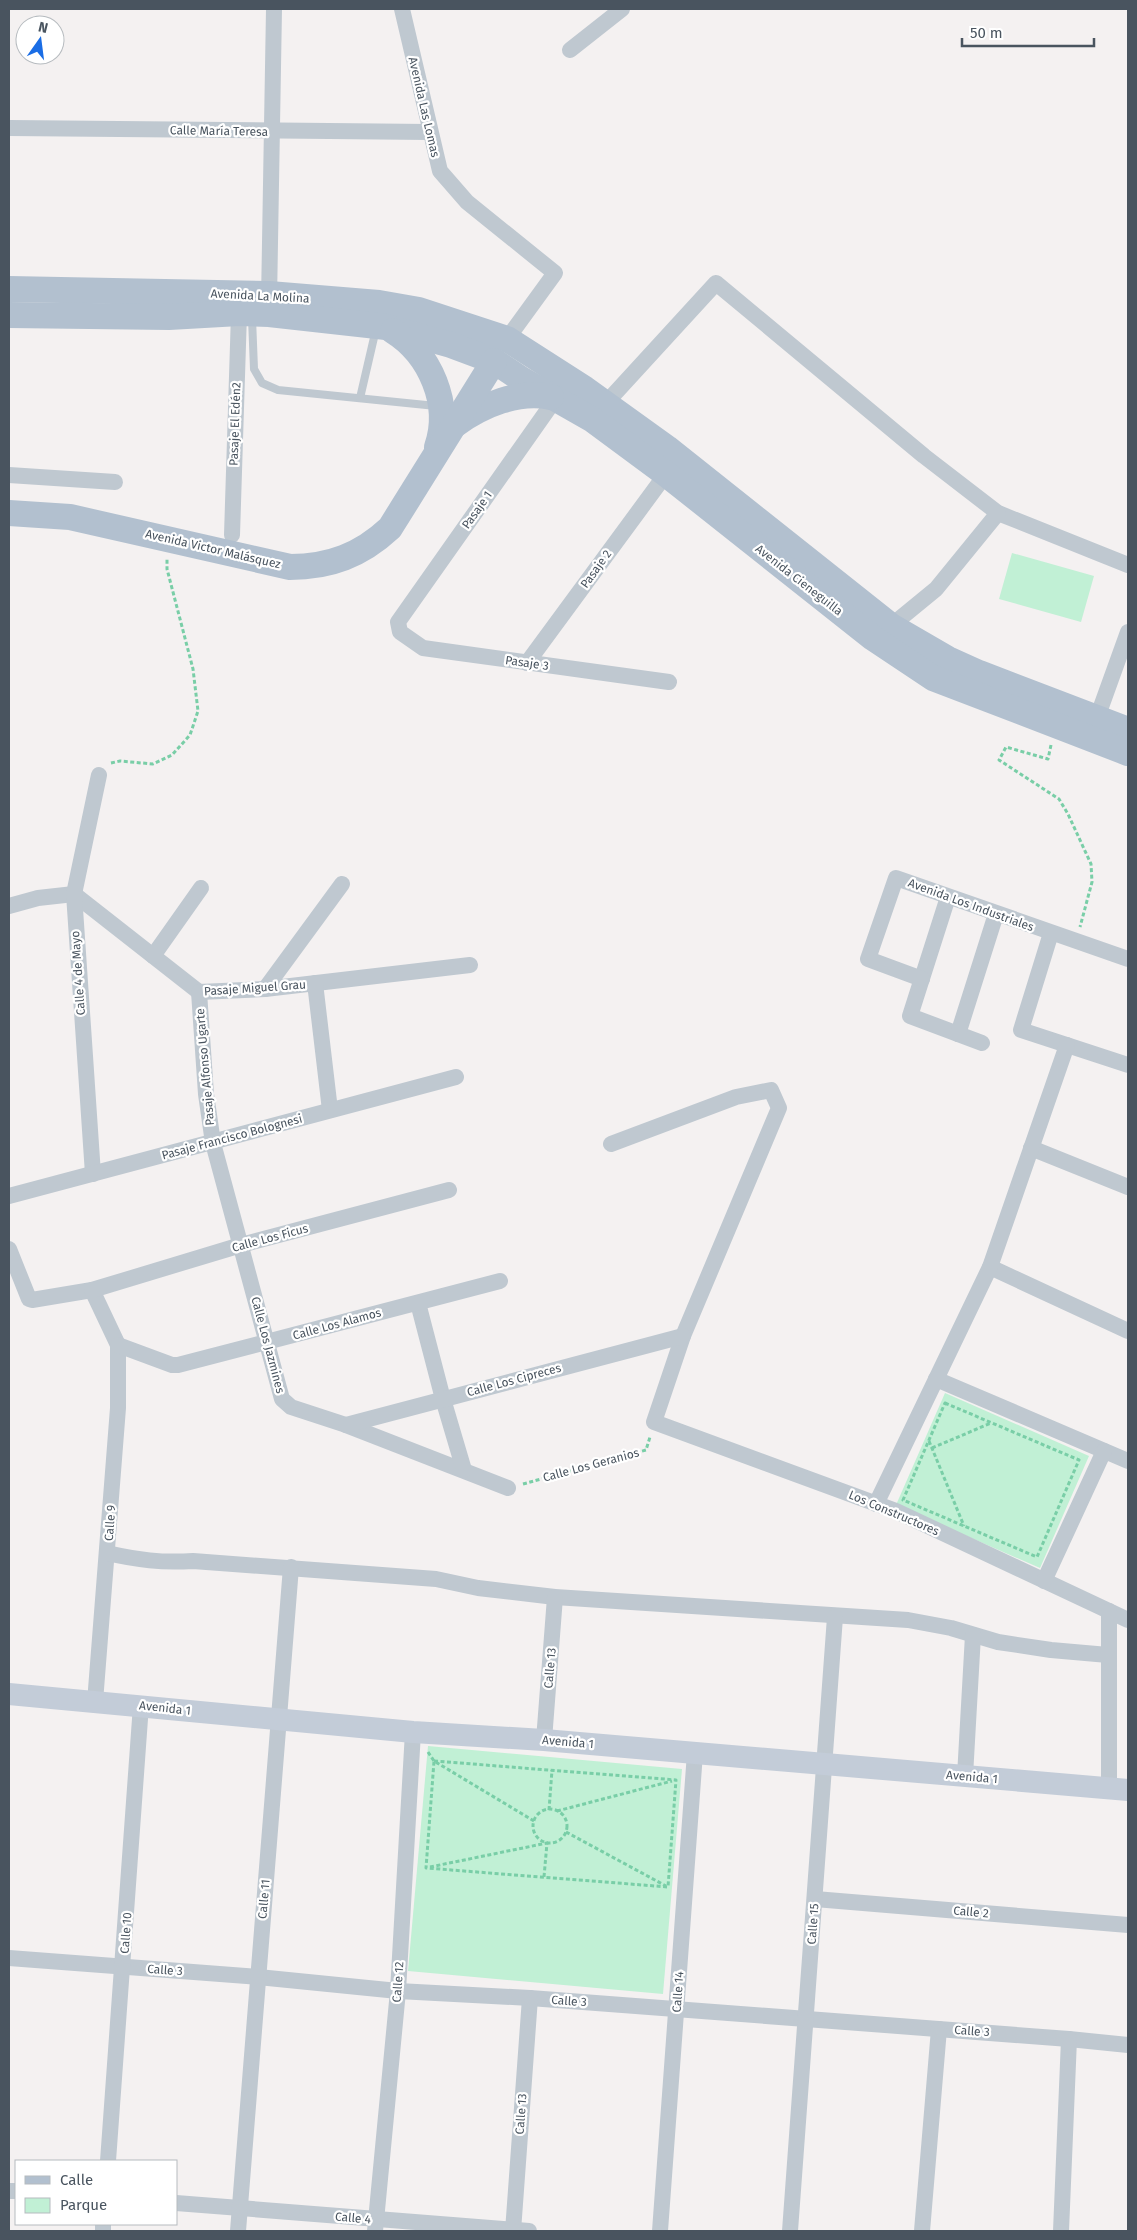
<svg xmlns="http://www.w3.org/2000/svg" width="1137" height="2240" font-family="'Fira Sans',sans-serif">
	<rect width="100%" height="100%" fill="#f4f1f1"/>
	<g fill="#c1f0d5">
		<path d="M1012,553L1094,576L1081,622L999,599Z"/>
		<path d="M945,1393L1089,1456L1040,1568L896,1505Z"/>
		<path d="M428,1746L682,1769L663,1994L408,1971Z"/>
	</g>
	<g fill="none" stroke-linecap="round" stroke-linejoin="round">
		<g stroke="#79cea7" stroke-width="3" stroke-dasharray="4 2.5" stroke-linecap="butt">
			<path d="M1051,745L1048,759L1006,747L999,760L1059,799L1068,814L1091,864L1092,882L1080,927"/>
			<path d="M111,763L120,761L153,764L172,755L190,735L198,711L193,669L167,569V559"/>
			<path d="M945,1403L1079,1460L1037,1557L903,1500Z"/>
			<path d="M929,1441L964,1526"/>
			<path d="M932,1448L991,1423"/>
			<path d="M523,1484L646,1450L650,1437"/>
			<path d="M428,1752L434,1761L534,1821"/>
			<path d="M434,1761L676,1780L668,1887L426,1868Z"/>
			<circle cx="550" cy="1826" r="17"/>
			<path d="M549,1810L552,1770"/>
			<path d="M557,1811L672,1781"/>
			<path d="M566,1832L666,1886"/>
			<path d="M430,1867L547,1843L544,1877"/>
		</g>
		<g stroke="#bfc8d0" stroke-width="8">
			<path d="M252,318L254,369L262,383L278,390L436,406"/>
			<path d="M360,398L376,329"/>
		</g>
		<g stroke="#bfc8d0" stroke-width="16">
			<path d="M402,9L440,171L467,202L555,273L507,339"/>
			<path d="M570,50L622,9"/>
			<path d="M9,128L429,132"/>
			<path d="M269,301L274,9"/>
			<path d="M556,398L398,622L400,632L423,648L669,682"/>
			<path d="M606,403L716,283L924,456L998,513L1128,565"/>
			<path d="M9,475L115,482"/>
			<path d="M232,535L239,313"/>
			<path d="M886,630L936,589L998,513"/>
			<path d="M527,663L666,474"/>
			<path d="M1097,718L1128,632"/>
			<path d="M948,897L910,1016L982,1043"/>
			<path d="M9,906L38,898L74,894L199,992L265,989L470,965"/>
			<path d="M1051,933L1021,1030L1128,1065"/>
			<path d="M153,956L201,888"/>
			<path d="M922,979L868,959L896,878L1128,959"/>
			<path d="M315,983L330,1110"/>
			<path d="M265,989L342,884"/>
			<path d="M199,992L206,1094L213,1143L282,1399L291,1407L346,1425L508,1488"/>
			<path d="M958,1034L996,914"/>
			<path d="M611,1144L736,1097L771,1090L779,1108L683,1336L654,1422L896,1511L1128,1620"/>
			<path d="M1031,1148L1128,1187"/>
			<path d="M93,1174L74,894L99,775"/>
			<path d="M9,1196L456,1077"/>
			<path d="M9,1249L29,1299L32,1300L92,1290L118,1345V1408L95,1702"/>
			<path d="M990,1267L1128,1331"/>
			<path d="M92,1290L241,1245L449,1190"/>
			<path d="M418,1303L443,1399L464,1470"/>
			<path d="M118,1345L172,1365H178L500,1281"/>
			<path d="M936,1379L1128,1461"/>
			<path d="M346,1425L683,1336"/>
			<path d="M876,1504L990,1267L1067,1045"/>
			<path d="M107,1553C138,1560 161,1563 193,1561L436,1579L478,1588L555,1597L908,1620L951,1628L998,1642L1051,1650L1108,1655"/>
			<path d="M1044,1581L1104,1451"/>
			<path d="M544,1740L555,1597"/>
			<path d="M965,1776L973,1635"/>
			<path d="M1109,1788V1611"/>
			<path d="M815,1899L1128,1925"/>
			<path d="M9,1958L258,1977L398,1991L530,1998L1069,2039L1128,2045"/>
			<path d="M108,2161L141,1705"/>
			<path d="M9,2191H16"/>
			<path d="M176,2203L529,2231"/>
			<path d="M103,2231V2224"/>
			<path d="M238,2231L291,1567"/>
			<path d="M375,2231L398,1991L413,1732"/>
			<path d="M513,2231L530,1998"/>
			<path d="M660,2231L695,1753"/>
			<path d="M790,2231L835,1617"/>
			<path d="M922,2231L939,2029"/>
			<path d="M1061,2231L1069,2039"/>
		</g>
		<path stroke="#c3ccd8" stroke-width="22" d="M9,1694L413,1732L544,1740L1128,1790"/>
		<g stroke="#b2c0cf" stroke-width="26">
			<path d="M9,289L269,294L379,303L419,310L507,339L585,389L667,448L891,626L948,659L979,673L1128,730"/>
			<path d="M9,315L169,317L239,313L269,314L386,327L451,345L494,361L521,379L593,420L666,474L873,638L933,678L1128,753"/>
			<path d="M393,331C430,354 452,404 437,447"/>
			<path d="M456,424C483,405 518,390 551,397"/>
			<path d="M9,513L70,517L290,567C330,567 361,555 390,528L494,361"/>
		</g>
	</g>
	<g text-anchor="middle" stroke-width="4.5" stroke-linejoin="round" paint-order="stroke">
		<g font-size="12" fill="#49545f" stroke="#fff">
			<text transform="translate(424 107) rotate(77)" y="4">Avenida Las Lomas</text>
			<text transform="translate(219 131) rotate(1)" y="4">Calle María Teresa</text>
			<text transform="translate(260 296) rotate(3)" y="4">Avenida La Molina</text>
			<text transform="translate(235 424) rotate(-88)" y="4">Pasaje El Edén2</text>
			<text transform="translate(477 510) rotate(-55)" y="4">Pasaje 1</text>
			<text transform="translate(213 549) rotate(13)" y="4">Avenida Victor Malásquez</text>
			<text transform="translate(596 569) rotate(-54)" y="4">Pasaje 2</text>
			<text transform="translate(799 580) rotate(38)" y="4">Avenida Cieneguilla</text>
			<text transform="translate(527 663) rotate(8)" y="4">Pasaje 3</text>
			<text transform="translate(971 905) rotate(20)" y="4">Avenida Los Industriales</text>
			<text transform="translate(78 973) rotate(-94)" y="4">Calle 4 de Mayo</text>
			<text transform="translate(255 988) rotate(-4)" y="4">Pasaje Miguel Grau</text>
			<text transform="translate(205 1067) rotate(-95)" y="4">Pasaje Alfonso Ugarte</text>
			<text transform="translate(232 1137) rotate(-15)" y="4">Pasaje Francisco Bolognesi</text>
			<text transform="translate(270 1238) rotate(-15)" y="4">Calle Los Ficus</text>
			<text transform="translate(337 1324) rotate(-15)" y="4">Calle Los Alamos</text>
			<text transform="translate(268 1345) rotate(75)" y="4">Calle Los Jazmines</text>
			<text transform="translate(514 1380) rotate(-15)" y="4">Calle Los Cipreces</text>
			<text transform="translate(591 1465) rotate(-15)" y="4">Calle Los Geranios</text>
			<text transform="translate(894 1513) rotate(23)" y="4">Los Constructores</text>
			<text transform="translate(110 1523) rotate(-86)" y="4">Calle 9</text>
			<text transform="translate(550 1668) rotate(-85)" y="4">Calle 13</text>
			<text transform="translate(165 1708) rotate(6)" y="4">Avenida 1</text>
			<text transform="translate(568 1742) rotate(5)" y="4">Avenida 1</text>
			<text transform="translate(972 1777) rotate(5)" y="4">Avenida 1</text>
			<text transform="translate(264 1899) rotate(-85)" y="4">Calle 11</text>
			<text transform="translate(971 1912) rotate(5)" y="4">Calle 2</text>
			<text transform="translate(813 1924) rotate(-86)" y="4">Calle 15</text>
			<text transform="translate(126 1933) rotate(-86)" y="4">Calle 10</text>
			<text transform="translate(165 1970) rotate(4)" y="4">Calle 3</text>
			<text transform="translate(398 1982) rotate(-86)" y="4">Calle 12</text>
			<text transform="translate(678 1992) rotate(-86)" y="4">Calle 14</text>
			<text transform="translate(569 2001) rotate(4)" y="4">Calle 3</text>
			<text transform="translate(972 2031) rotate(4)" y="4">Calle 3</text>
			<text transform="translate(521 2114) rotate(-86)" y="4">Calle 13</text>
			<text transform="translate(353 2218) rotate(5)" y="4">Calle 4</text>
		</g>
	</g>
	<rect width="1137" height="2240" fill="none" stroke="#49545f" stroke-width="20"/>
	<rect x="15" y="2160" width="162" height="65" fill="#ffffff" stroke="#b6bbbf"/>
	<rect x="25" y="2176" width="25" height="8" fill="#b2c0cf" stroke="#b6bbbf"/>
	<text x="60" y="2185" font-size="15" fill="#49545f">Calle</text>
	<rect x="25" y="2198" width="25" height="15" fill="#c1f0d5" stroke="#b6bbbf"/>
	<text x="60" y="2210" font-size="15" fill="#49545f">Parque</text>
	<g transform="translate(40 40) rotate(14)"><circle r="24" fill="#ffffff" stroke="#b6bbbf"/>
	<path d="M0-4L9 19L0 12L-9 19Z" fill="#1a6de5"/>
	<text y="-8" font-size="14" font-weight="bold" text-anchor="middle" fill="#49545f">N</text>
	</g>
	<path d="M962 38v8h132v-8" fill="none" stroke="#49545f" stroke-width="2.5"/>
	<text x="970" y="38" font-size="15" fill="#49545f" stroke="#ffffff" stroke-width="4" paint-order="stroke">50 m</text>
</svg>
